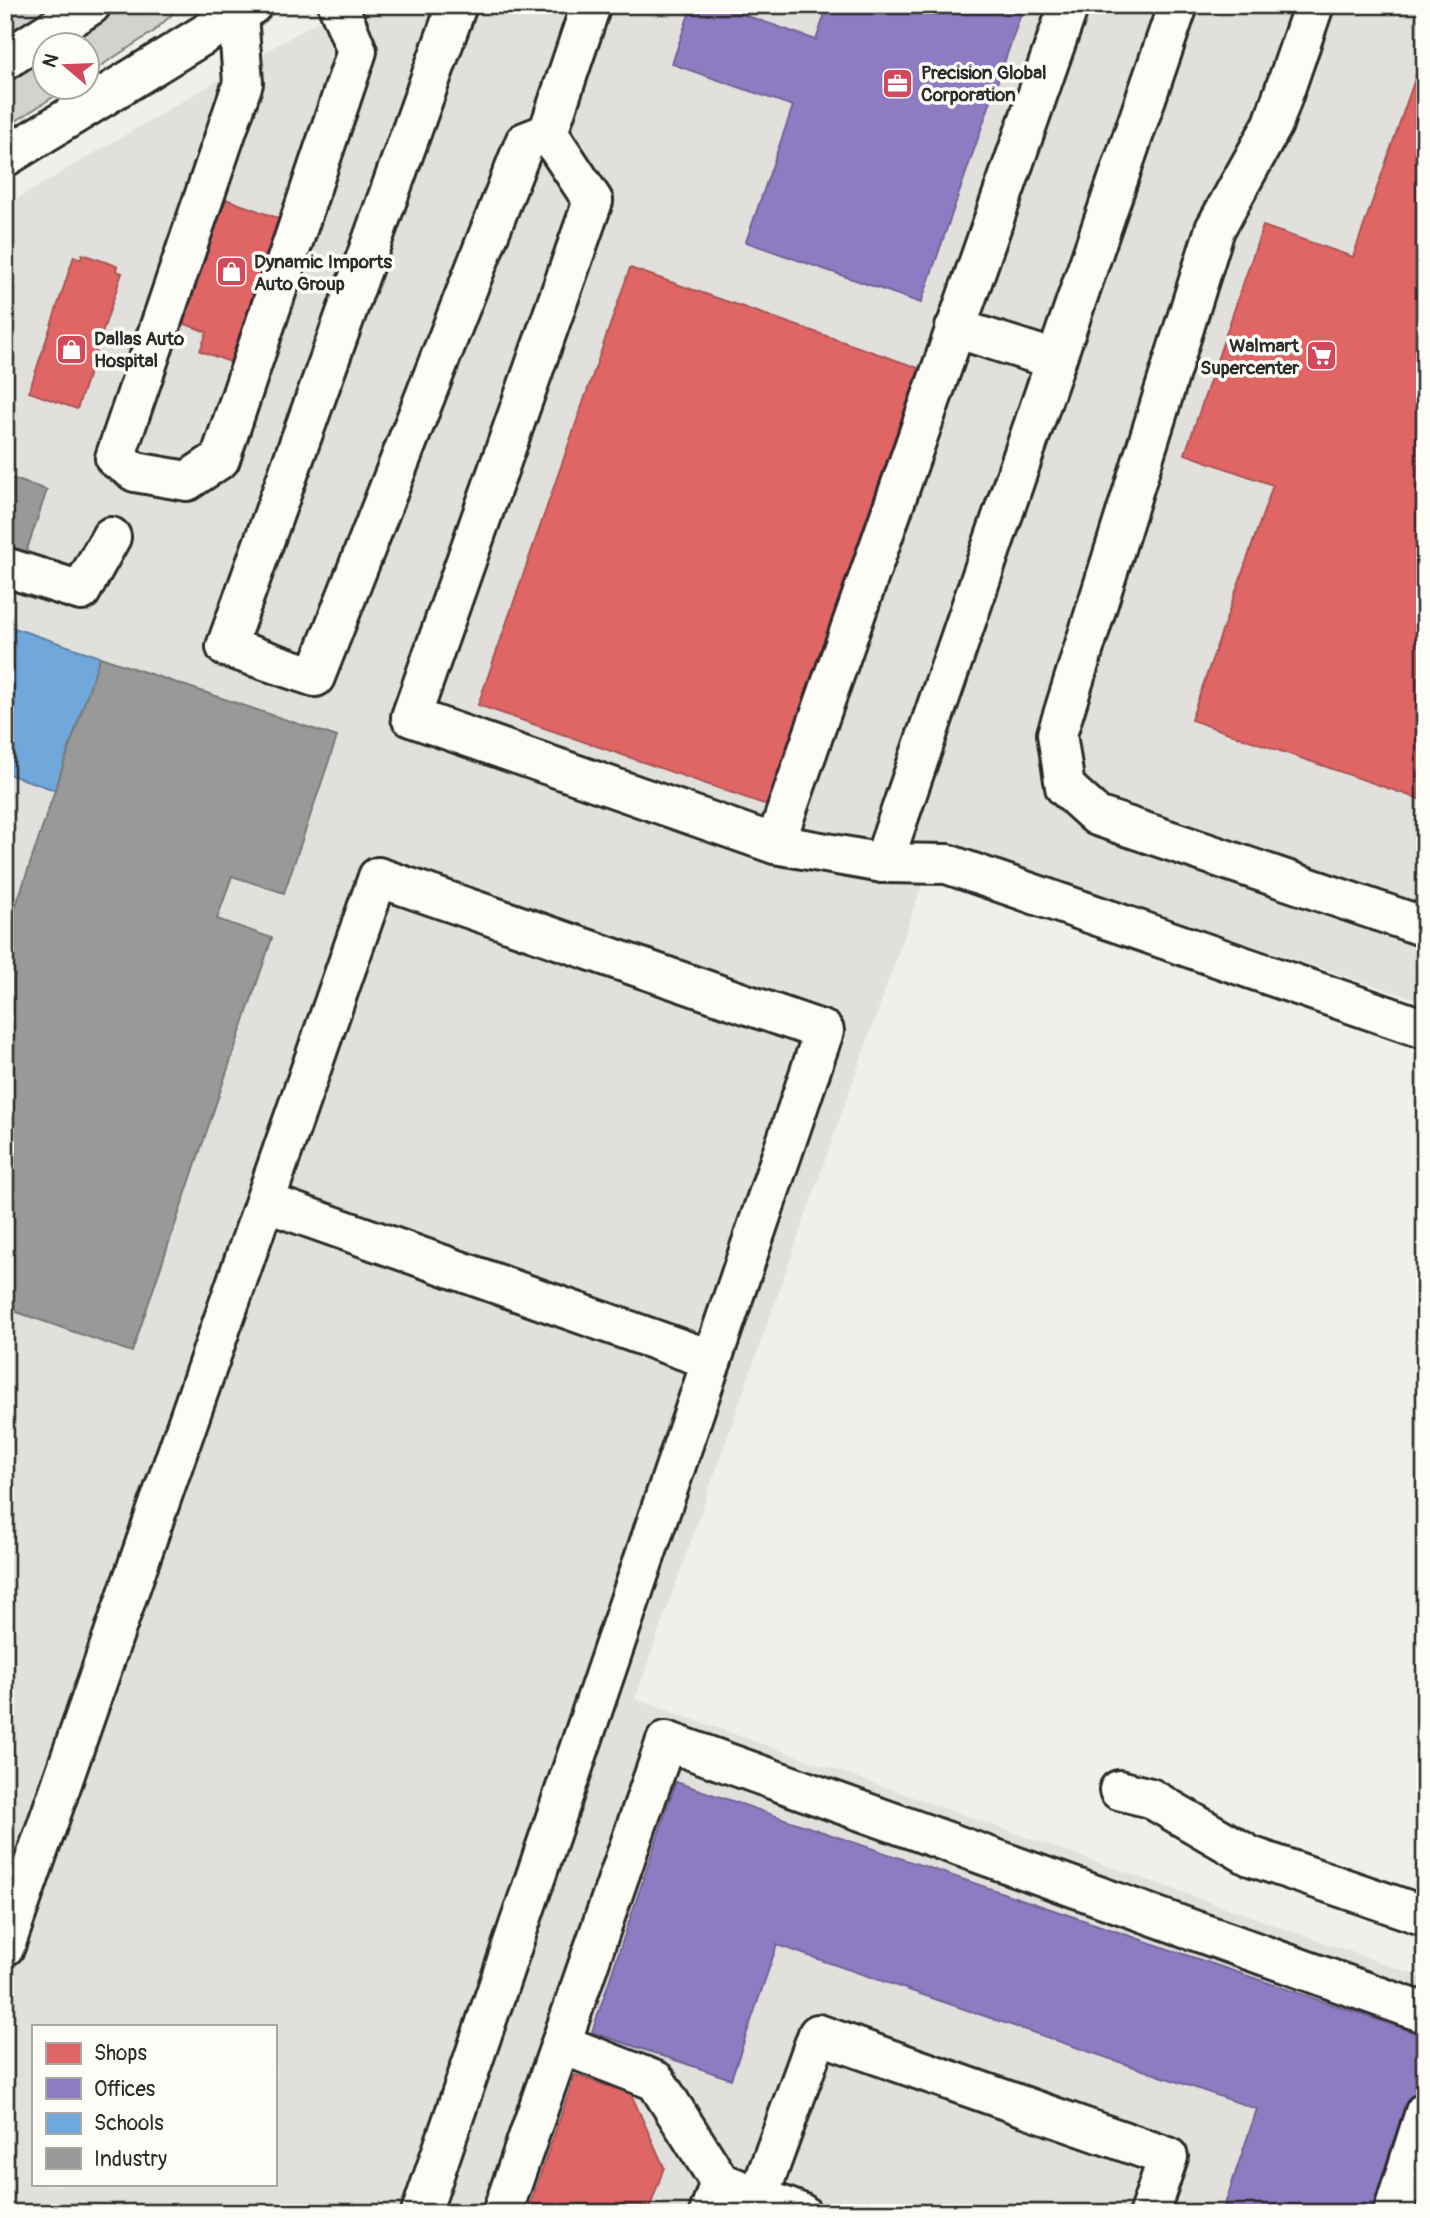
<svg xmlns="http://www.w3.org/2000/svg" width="1430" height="2218" font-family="Pangolin,sans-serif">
	<rect width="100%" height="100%" fill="#f0efeb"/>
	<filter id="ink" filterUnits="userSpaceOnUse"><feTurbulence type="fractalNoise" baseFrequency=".0143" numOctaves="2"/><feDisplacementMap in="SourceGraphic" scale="14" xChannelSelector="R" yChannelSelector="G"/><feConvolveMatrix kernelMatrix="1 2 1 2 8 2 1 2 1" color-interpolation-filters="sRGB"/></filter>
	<g filter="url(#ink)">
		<path fill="#e1e0dc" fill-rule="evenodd" d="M345,5H1425V1002L937,843L635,1699L1425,1978V2213H5V206ZM33,2027H275V2185H33Z"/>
		<path fill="#d3d2cf" stroke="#7f7e7d" stroke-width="2" d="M5,5H182L153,32L88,74V46H46V88H67L5,128Z"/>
		<g fill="#e06666" stroke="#aa5454" stroke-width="2">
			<path d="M1425,50V801L1191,720L1273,485L1185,454L1263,226L1353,257Z"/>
			<path d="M214,195L281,219L261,274L267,276L260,296L255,294L230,362L200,351L207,332L171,319Z"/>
			<path d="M82,254L117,266L116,271L122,273L77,409L29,392L74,256L81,259Z"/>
			<path d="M630,268L919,368L767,805L478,705Z"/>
			<path d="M575,2075L631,2094L664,2167L648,2213H527Z"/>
		</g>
		<g fill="#8e7cc3" stroke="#706495" stroke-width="2">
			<path d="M692,5H716L816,40L828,5H1024L921,303L746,242L793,106L672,64Z"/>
			<path d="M676,1782L1425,2036V2073L1377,2213H1222L1257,2109L777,1945L731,2079L592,2032Z"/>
		</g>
		<path fill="#6fa8dc" stroke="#5b82a7" stroke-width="2" d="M5,625L100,657L55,790L5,773Z"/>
		<g fill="#999" stroke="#787878" stroke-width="2">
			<path d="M5,476L47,490L26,552L5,545Z"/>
			<path d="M100,657L337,737L284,893L232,876L217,919L272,938L132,1352L5,1308V938Z"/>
		</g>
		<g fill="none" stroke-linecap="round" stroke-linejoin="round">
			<defs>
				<g id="minor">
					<path d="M457,5L226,647L315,677L525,142L548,133"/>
					<path d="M591,5L548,133L593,201L411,717L775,844L1069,5"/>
					<path d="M1314,5L1273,124L1215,229L1057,734L1065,787L1097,816L1425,927"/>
					<path d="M238,14L243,83L115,458L135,472L187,481L220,459L357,51L338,5"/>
					<path d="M955,328L1056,360"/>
					<path d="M5,567L81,591L111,537"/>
					<path d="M775,844L883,863L1178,5"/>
					<path d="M883,863L947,864L1425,1029"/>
					<path d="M265,1202L712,1360"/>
					<path d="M1119,1790L1150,1798L1250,1856L1425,1916"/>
					<path d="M5,1946L378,877L824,1031L421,2213"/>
					<path d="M561,2044L656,2081L720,2182L801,2213"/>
					<path d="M759,2196L818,2034L1168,2157L1149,2213"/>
					<path d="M502,2213L666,1741L1425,2013"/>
					<path d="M709,2213L720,2182"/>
					<path d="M1393,2213L1425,2112"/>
				</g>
				<path id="major" d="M5,157L252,5"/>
				<path id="highway" d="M5,60L91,5"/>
			</defs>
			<use href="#minor" stroke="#2b2b2b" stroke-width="44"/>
			<use href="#major" stroke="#2b2b2b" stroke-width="44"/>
			<use href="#highway" stroke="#2b2b2b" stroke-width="44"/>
			<use href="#minor" stroke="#fdfcf7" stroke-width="38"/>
			<use href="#major" stroke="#fdfcf7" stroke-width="38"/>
			<use href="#highway" stroke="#fdfcf7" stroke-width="38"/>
		</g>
	</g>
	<defs>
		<symbol id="office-square" viewBox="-11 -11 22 22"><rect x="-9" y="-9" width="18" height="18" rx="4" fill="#d1495b" stroke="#fdfcf7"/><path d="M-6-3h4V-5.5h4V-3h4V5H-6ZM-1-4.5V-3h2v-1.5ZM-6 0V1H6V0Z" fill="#fff"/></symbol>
		<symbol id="shop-square" viewBox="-11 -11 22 22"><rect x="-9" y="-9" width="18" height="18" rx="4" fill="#d1495b" stroke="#fdfcf7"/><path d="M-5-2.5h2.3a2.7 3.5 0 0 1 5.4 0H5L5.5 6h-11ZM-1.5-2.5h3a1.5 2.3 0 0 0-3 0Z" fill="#fff"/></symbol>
		<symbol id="supermarket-square" viewBox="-11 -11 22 22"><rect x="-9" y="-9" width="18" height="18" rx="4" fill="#d1495b" stroke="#fdfcf7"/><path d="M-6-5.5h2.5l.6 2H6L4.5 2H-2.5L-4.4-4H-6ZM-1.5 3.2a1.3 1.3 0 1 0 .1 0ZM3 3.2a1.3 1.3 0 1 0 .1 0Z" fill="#fff"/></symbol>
	</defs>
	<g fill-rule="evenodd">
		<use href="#office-square" x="880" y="66" width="35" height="35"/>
		<use href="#shop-square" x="214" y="254" width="35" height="35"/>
		<use href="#shop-square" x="54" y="332" width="35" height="35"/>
		<use href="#supermarket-square" x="1304" y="338" width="35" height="35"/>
	</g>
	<g text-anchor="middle" stroke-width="7" stroke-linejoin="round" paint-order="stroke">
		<g font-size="19" font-weight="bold" fill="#2b2b2b" stroke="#fdfcf7" text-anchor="start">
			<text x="921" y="79">Precision Global<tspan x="921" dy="22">Corporation</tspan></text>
			<text x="254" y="268">Dynamic Imports<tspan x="254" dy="22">Auto Group</tspan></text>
			<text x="94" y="345">Dallas Auto<tspan x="94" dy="22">Hospital</tspan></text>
			<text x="1299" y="352" text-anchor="end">Walmart<tspan x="1299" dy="22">Supercenter</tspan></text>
		</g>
	</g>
	<rect width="1430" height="2218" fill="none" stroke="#fdfcf7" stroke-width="28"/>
	<rect x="14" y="14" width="1402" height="2190" fill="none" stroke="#2b2b2b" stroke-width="2.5" filter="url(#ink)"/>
	<rect x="32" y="2025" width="245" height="161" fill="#fdfcf7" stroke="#a9a8a5" stroke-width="2"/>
	<rect x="46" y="2043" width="35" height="21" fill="#e06666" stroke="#a9a8a5" stroke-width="2"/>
	<text x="94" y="2060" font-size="21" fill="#2b2b2b">Shops</text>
	<rect x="46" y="2078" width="35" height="21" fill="#8e7cc3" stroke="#a9a8a5" stroke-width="2"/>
	<text x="94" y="2096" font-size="21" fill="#2b2b2b">Offices</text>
	<rect x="46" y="2113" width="35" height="21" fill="#6fa8dc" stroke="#a9a8a5" stroke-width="2"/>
	<text x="94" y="2130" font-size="21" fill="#2b2b2b">Schools</text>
	<rect x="46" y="2148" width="35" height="21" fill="#999999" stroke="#a9a8a5" stroke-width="2"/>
	<text x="94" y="2166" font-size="21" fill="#2b2b2b">Industry</text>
	<g transform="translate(66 66) rotate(289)"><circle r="33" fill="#fdfcf7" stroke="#a9a8a5" stroke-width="2"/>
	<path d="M0-5L12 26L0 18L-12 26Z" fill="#d1495b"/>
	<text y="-10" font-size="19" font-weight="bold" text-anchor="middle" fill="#2b2b2b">N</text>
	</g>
</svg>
